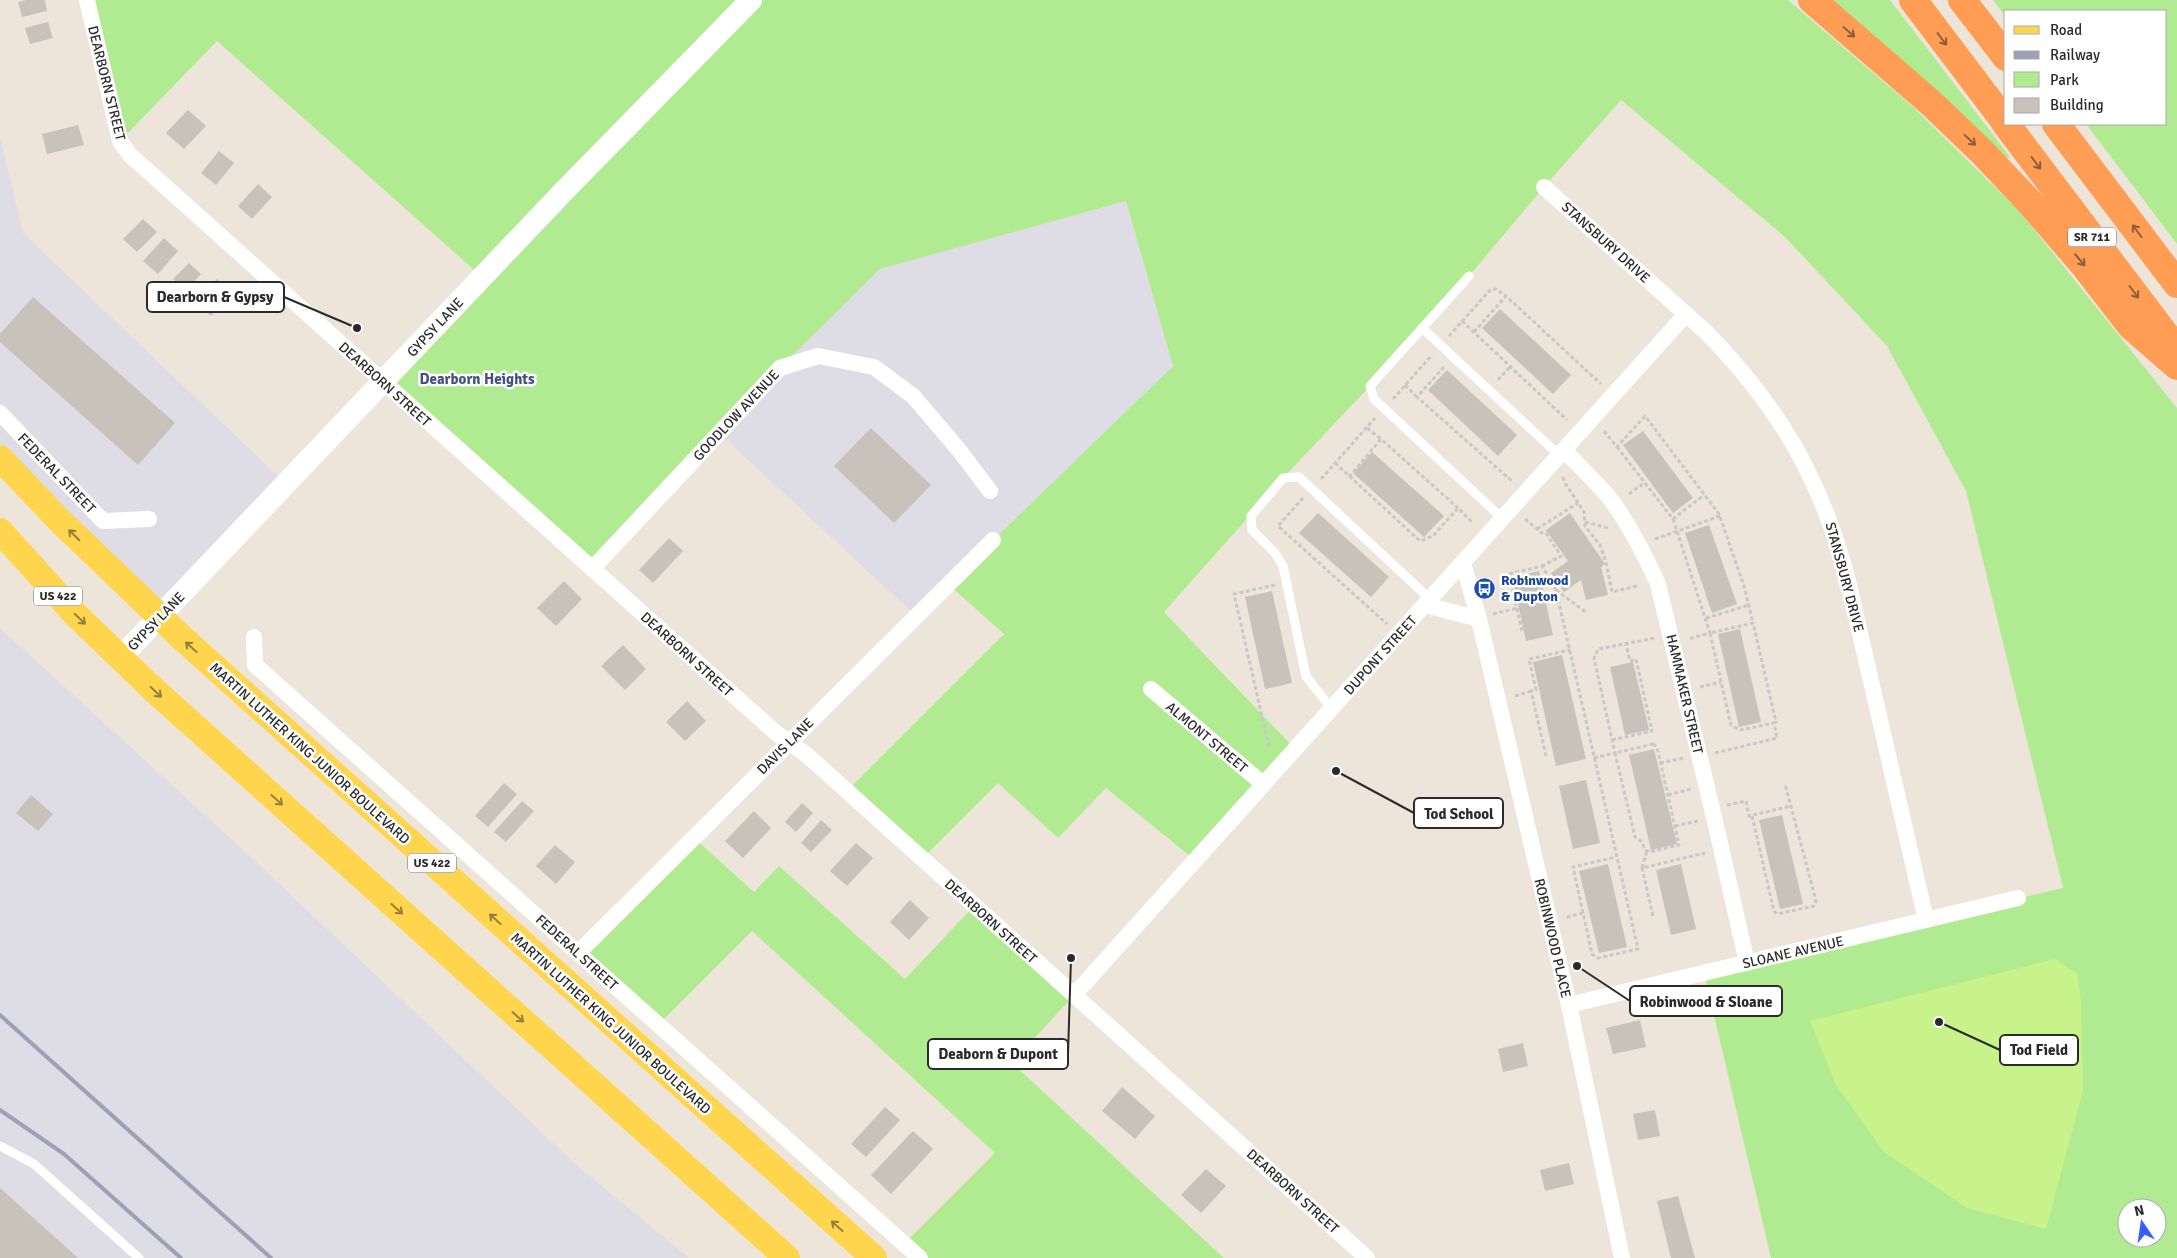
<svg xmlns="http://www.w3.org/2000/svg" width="2177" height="1258" font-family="Signika,sans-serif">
	<rect width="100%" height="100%" fill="#eee5da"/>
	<g fill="#dedce5">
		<path d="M0,137L23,233L286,484L159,617L0,458Z"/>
		<path d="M1126,201L1173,366L916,616L719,433L780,368L880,269Z"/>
		<path d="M0,628L253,859L573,1162L689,1258H0Z"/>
	</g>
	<g fill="#b0eb91" fill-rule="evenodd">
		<path d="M87,0H1788L1913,107L2020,212L2177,408V1258H1771L1704,973L2063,888L1966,491L1887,346L1785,237L1621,100L1544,187L1469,276L1370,386L1283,478L1164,612L1295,749L1195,860L1106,788L1058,838L998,783L922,859L847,791L1004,634L948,584L1173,366L1126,201L880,269L780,368L592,569L383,381L482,277L217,41L120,141ZM2127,1208H2157V1238H2127Z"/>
		<path d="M1825,0H1890L2010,157L2004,161Z"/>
		<path d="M1993,0H2177V244L2086,124H2166V11H2006V17Z"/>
		<path d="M694,838L754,892L779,866L905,979L974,906L1074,995L1012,1063L1224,1258H920L904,1244L995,1153L752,931L658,1025L578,953Z"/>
	</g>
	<path fill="#c8f38b" d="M2055,959L2077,974L2081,1000L2083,1090L2046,1229L1967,1208L1884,1152L1836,1085L1810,1021Z"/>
	<g fill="#c9c2ba">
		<path d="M26,0H45L47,11L22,17L18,2Z"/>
		<path d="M48,22L53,38L30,44L25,28Z"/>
		<path d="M188,110L206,126L184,149L166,133Z"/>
		<path d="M78,125L84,145L47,154L42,134Z"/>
		<path d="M219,151L234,163L216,185L201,173Z"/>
		<path d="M258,184L272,197L252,219L238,206Z"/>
		<path d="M143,219L157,232L137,252L123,239Z"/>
		<path d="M164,238L178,251L158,274L143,261Z"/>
		<path d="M189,263L201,274L186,290L173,279Z"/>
		<path d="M217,279L232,293L211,316L196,302Z"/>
		<path d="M33,297L175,423L138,465L0,342V334Z"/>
		<path d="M1500,309L1571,375L1553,394L1482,328Z"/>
		<path d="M1447,370L1517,435L1498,456L1428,390Z"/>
		<path d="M871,428L931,485L894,523L834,466Z"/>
		<path d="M1643,431L1693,498L1673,513L1623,445Z"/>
		<path d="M1372,452L1444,516L1424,537L1353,473Z"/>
		<path d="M1318,513L1389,577L1371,597L1299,533Z"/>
		<path d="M1570,513L1605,564L1601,567L1608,595L1586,600L1581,580L1564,592L1551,573L1568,561L1546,530Z"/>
		<path d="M1709,525L1737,604L1712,613L1685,533Z"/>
		<path d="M669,538L683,551L653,583L639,570Z"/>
		<path d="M1539,571L1553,635L1526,641L1512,577Z"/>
		<path d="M564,581L582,599L556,626L537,608Z"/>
		<path d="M1272,591L1292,683L1265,689L1245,597Z"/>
		<path d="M1740,629L1761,722L1739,727L1718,634Z"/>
		<path d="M623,645L646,669L625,690L601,666Z"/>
		<path d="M1562,655L1586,759L1556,766L1533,662Z"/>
		<path d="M1633,662L1649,730L1625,735L1610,667Z"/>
		<path d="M687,701L706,721L685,741L666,722Z"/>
		<path d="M1654,749L1677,844L1651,850L1629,755Z"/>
		<path d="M1586,780L1600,843L1573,849L1559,786Z"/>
		<path d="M504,783L517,794L488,827L475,816Z"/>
		<path d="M31,795L53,814L38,831L16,813Z"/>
		<path d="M522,801L534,811L506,842L494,832Z"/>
		<path d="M802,803L813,813L796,832L785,822Z"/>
		<path d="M754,811L771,828L743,858L725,841Z"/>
		<path d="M1782,815L1803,904L1780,909L1759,820Z"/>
		<path d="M821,820L832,830L811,852L801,843Z"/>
		<path d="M856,843L873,858L847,886L830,871Z"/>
		<path d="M555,845L575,862L556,884L536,866Z"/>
		<path d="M1608,864L1627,947L1599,953L1579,871Z"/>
		<path d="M1681,864L1696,929L1671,935L1656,870Z"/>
		<path d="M910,900L929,918L909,940L890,922Z"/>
		<path d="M1640,1020L1646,1047L1613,1054L1606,1028Z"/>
		<path d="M1523,1043L1528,1066L1503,1072L1498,1049Z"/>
		<path d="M1122,1087L1155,1116L1135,1139L1102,1111Z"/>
		<path d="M885,1107L900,1120L866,1157L851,1144Z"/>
		<path d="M1655,1110L1660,1136L1638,1140L1633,1114Z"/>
		<path d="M913,1131L933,1149L891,1194L871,1175Z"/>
		<path d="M1569,1163L1574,1184L1545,1191L1540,1170Z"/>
		<path d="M1206,1169L1226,1186L1201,1213L1181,1195Z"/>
		<path d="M0,1188L78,1258H0Z"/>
		<path d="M1678,1196L1695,1258H1671L1657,1201Z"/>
	</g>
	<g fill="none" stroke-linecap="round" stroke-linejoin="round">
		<g stroke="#c8c8c8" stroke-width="3" stroke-dasharray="4 2.5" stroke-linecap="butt">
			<path d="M1462,321L1567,420"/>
			<path d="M1474,332L1506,296L1601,384"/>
			<path d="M1449,336L1491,289H1496L1506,296"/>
			<path d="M1444,367L1417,397L1513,482"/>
			<path d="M1498,380L1511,366"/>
			<path d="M1405,385L1417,397"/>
			<path d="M1393,399L1432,355"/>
			<path d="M1367,428L1381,439"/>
			<path d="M1604,431L1617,447L1645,416L1719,514L1744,586L1753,623"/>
			<path d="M1617,447L1673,519L1704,495"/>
			<path d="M1335,463L1420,541L1433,536L1458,508L1472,522"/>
			<path d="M1349,477L1381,439L1458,508"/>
			<path d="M1563,477L1565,483L1584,512L1585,526L1600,545L1606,562L1612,592L1637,586"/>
			<path d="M1321,479L1375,418"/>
			<path d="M1629,494L1644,483"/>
			<path d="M1303,498L1278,526L1387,624"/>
			<path d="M1525,519L1542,533H1546L1561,556L1542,566"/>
			<path d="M1673,519L1710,633L1688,639"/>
			<path d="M1585,522L1608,528"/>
			<path d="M1537,529L1578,503"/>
			<path d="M1655,539L1720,516"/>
			<path d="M1556,590L1587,613"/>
			<path d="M1493,614L1517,608"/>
			<path d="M1706,618L1749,605"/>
			<path d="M1522,631L1509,574L1542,566L1556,590L1638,949L1598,958L1592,954L1583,913L1564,918"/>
			<path d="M1700,687L1721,682"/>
			<path d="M1515,696L1531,691"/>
			<path d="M1612,740L1652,731L1636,659L1630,661L1626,644"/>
			<path d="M1653,744L1657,747L1679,845L1649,852L1645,850L1642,842L1635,837L1615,753Z"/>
			<path d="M1269,747L1234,594L1275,585"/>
			<path d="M1715,753L1777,738L1774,723L1776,722L1753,623L1710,633L1731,725L1740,730L1774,723"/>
			<path d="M1546,756L1531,691L1536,690L1529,659L1570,650"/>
			<path d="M1594,758L1615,753L1594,658L1598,649L1655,638"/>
			<path d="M1660,763L1684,758"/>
			<path d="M1668,795L1691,789"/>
			<path d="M1727,805L1746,801L1749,816L1791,806"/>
			<path d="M1752,816L1774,911L1777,914L1814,906L1816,901L1785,784"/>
			<path d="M1675,826L1698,821"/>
			<path d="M1642,868L1647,851"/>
			<path d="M1583,913L1573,867L1616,857"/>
			<path d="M1653,916L1642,868L1705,853"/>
		</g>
		<g stroke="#fff" stroke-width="9">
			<path d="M1469,276L1370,386L1374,399L1503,519"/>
			<path d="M1422,328L1560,456"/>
			<path d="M1331,708L1306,676L1283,566L1275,553L1252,530L1251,516L1283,478L1299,477L1430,599"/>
			<path d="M0,1146L34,1164L139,1258"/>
		</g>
		<g stroke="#fff" stroke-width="16">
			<path d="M87,0L120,141L130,155L775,732L808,756L1367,1258"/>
			<path d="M1544,187L1707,333C1779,407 1820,477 1847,577L1926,920"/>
			<path d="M0,413L103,521L149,519"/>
			<path d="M1565,451C1579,466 1595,481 1608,496C1629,523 1644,553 1658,584L1714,817L1747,963"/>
			<path d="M1463,563L1479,619L1569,1005L1622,1258"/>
			<path d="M592,569L780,368L818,356L874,367L913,396L959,450L990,491"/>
			<path d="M1425,605L1479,619"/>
			<path d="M254,637L255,665L920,1258"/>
			<path d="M1151,689L1263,784"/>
			<path d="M578,953L993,540"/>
			<path d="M1074,995L1686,314"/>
			<path d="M1569,1005L2018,898"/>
		</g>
		<path stroke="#fff" stroke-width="22" d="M121,657L564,191L751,0"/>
		<g stroke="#ffd54e" stroke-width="26">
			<path d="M0,458L58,519L181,637L874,1258"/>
			<path d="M0,531L77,616L154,690L787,1258"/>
		</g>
		<g stroke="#ff9d54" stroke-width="28">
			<path d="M1812,0L1932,104L1983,153L2033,206L2083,264L2131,326L2177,366"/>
			<path d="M1913,0L2006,123"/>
			<path d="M1962,0L2006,57"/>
			<path d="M2006,124L2177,350"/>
			<path d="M2056,124L2177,284"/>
		</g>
		<g stroke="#9da0b7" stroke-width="4">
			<path d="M0,1015L271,1258"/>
			<path d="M0,1110L64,1154L181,1258"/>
		</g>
	</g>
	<defs><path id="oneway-shaft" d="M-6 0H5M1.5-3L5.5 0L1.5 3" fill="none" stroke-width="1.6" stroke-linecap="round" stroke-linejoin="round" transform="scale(1.25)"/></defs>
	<g stroke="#8a5e3d">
		<use href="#oneway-shaft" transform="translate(1849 32) rotate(41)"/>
		<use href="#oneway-shaft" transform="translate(1942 39) rotate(53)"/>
		<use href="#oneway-shaft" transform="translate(1970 140) rotate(43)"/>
		<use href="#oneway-shaft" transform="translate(2036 163) rotate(53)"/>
		<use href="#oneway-shaft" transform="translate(2137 231) rotate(-127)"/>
		<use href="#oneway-shaft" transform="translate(2080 260) rotate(50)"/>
		<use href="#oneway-shaft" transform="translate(2134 292) rotate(53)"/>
	</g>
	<g stroke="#94803c">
		<use href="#oneway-shaft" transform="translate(74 535) rotate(-135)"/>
		<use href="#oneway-shaft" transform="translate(80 619) rotate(44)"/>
		<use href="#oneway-shaft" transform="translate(191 647) rotate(-138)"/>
		<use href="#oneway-shaft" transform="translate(156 692) rotate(43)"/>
		<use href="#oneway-shaft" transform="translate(277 800) rotate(42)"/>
		<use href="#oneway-shaft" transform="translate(397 909) rotate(42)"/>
		<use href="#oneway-shaft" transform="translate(495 919) rotate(-138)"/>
		<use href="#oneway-shaft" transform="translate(518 1017) rotate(42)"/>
		<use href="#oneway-shaft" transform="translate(837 1226) rotate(-139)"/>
	</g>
	<defs>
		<symbol id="bus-disc" viewBox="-11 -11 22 22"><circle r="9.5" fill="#1a4fb4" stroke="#fff"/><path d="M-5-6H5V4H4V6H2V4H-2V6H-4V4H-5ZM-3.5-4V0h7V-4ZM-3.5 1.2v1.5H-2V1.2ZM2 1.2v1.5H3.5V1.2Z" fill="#fff"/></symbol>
	</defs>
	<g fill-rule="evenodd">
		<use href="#bus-disc" x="1472" y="576" width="25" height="25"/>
	</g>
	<g text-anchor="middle" stroke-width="5" stroke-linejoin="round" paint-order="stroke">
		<g fill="#fff" stroke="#6a6a6a" stroke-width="1">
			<rect x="2068" y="227.5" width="48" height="19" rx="4"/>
			<rect x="34" y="586.5" width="48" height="19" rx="4"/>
			<rect x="408" y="853.5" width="48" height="19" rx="4"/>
		</g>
		<g font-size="12" font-weight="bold" fill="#2a2a2a">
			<text x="2092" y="241">SR 711</text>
			<text x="58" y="600">US 422</text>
			<text x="432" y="867">US 422</text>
		</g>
		<g font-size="14" fill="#2a2a2a" stroke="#fff">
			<text transform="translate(107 83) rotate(76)" y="5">DEARBORN STREET</text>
			<text transform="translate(1606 242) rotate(42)" y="5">STANSBURY DRIVE</text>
			<text transform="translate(435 327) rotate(-47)" y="5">GYPSY LANE</text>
			<text transform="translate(385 384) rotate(42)" y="5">DEARBORN STREET</text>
			<text transform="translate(736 415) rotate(-47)" y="5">GOODLOW AVENUE</text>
			<text transform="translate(57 473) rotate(46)" y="5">FEDERAL STREET</text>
			<text transform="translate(1845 577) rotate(75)" y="5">STANSBURY DRIVE</text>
			<text transform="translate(156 621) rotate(-46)" y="5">GYPSY LANE</text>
			<text transform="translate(687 654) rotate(42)" y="5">DEARBORN STREET</text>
			<text transform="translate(1380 655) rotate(-48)" y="5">DUPONT STREET</text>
			<text transform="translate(1685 694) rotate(77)" y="5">HAMMAKER STREET</text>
			<text transform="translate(1207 737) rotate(40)" y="5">ALMONT STREET</text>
			<text transform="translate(785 746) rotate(-45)" y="5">DAVIS LANE</text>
			<text transform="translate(310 753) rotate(42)" y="5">MARTIN LUTHER KING JUNIOR BOULEVARD</text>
			<text transform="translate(991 921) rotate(42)" y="5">DEARBORN STREET</text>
			<text transform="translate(1553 938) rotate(77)" y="5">ROBINWOOD PLACE</text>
			<text transform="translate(577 952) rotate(42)" y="5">FEDERAL STREET</text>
			<text transform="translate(1793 952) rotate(-13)" y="5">SLOANE AVENUE</text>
			<text transform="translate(611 1023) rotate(42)" y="5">MARTIN LUTHER KING JUNIOR BOULEVARD</text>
			<text transform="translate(1293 1191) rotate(42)" y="5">DEARBORN STREET</text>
		</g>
		<g font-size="14" font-weight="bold" fill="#164399" stroke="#fff" text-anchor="start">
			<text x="1501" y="585">Robinwood<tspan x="1501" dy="16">&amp; Dupton</tspan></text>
		</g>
		<g font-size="15" font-weight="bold" fill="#455080" stroke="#fff">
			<text x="477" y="384">Dearborn Heights</text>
		</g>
	</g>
	<path fill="none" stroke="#2a2a2a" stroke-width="2" d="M357 328L284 297M1336 771L1414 813M1577 966L1630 1001M1939 1022L2000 1050M1071 958L1068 1054"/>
	<g fill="#2a2a2a" stroke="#fff" stroke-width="2">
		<circle cx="357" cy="328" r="5"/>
		<circle cx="1336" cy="771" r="5"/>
		<circle cx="1577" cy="966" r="5"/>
		<circle cx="1939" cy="1022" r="5"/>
		<circle cx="1071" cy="958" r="5"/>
	</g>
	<g fill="#fff" stroke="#2a2a2a" stroke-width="2">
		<rect x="147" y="282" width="137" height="30" rx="5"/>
		<rect x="1414" y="798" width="89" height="30" rx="5"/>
		<rect x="1630" y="986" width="152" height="30" rx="5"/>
		<rect x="2000" y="1035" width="78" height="30" rx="5"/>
		<rect x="928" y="1039" width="140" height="30" rx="5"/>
	</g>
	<g font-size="15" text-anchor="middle" font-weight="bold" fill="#2a2a2a">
		<text x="215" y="302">Dearborn &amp; Gypsy</text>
		<text x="1459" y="819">Tod School</text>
		<text x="1706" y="1007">Robinwood &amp; Sloane</text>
		<text x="2039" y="1055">Tod Field</text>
		<text x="998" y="1059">Deaborn &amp; Dupont</text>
	</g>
	<rect x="2004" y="10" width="162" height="115" fill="#ffffff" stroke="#aaaaaa"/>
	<rect x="2014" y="26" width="25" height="8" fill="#ffd54e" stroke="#aaaaaa"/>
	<text x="2050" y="35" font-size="15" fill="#2a2a2a">Road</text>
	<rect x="2014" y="51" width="25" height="8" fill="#9da0b7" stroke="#aaaaaa"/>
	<text x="2050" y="60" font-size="15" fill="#2a2a2a">Railway</text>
	<rect x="2014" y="72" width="25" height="15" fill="#b0eb91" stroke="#aaaaaa"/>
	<text x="2050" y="85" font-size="15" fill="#2a2a2a">Park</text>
	<rect x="2014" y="98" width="25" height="15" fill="#c9c2ba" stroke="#aaaaaa"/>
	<text x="2050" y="110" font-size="15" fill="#2a2a2a">Building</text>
	<g transform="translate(2142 1223) rotate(347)"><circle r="24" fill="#ffffff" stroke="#aaaaaa"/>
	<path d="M0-4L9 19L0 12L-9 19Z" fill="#365dff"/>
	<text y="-8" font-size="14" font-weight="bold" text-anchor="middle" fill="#2a2a2a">N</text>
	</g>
</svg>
